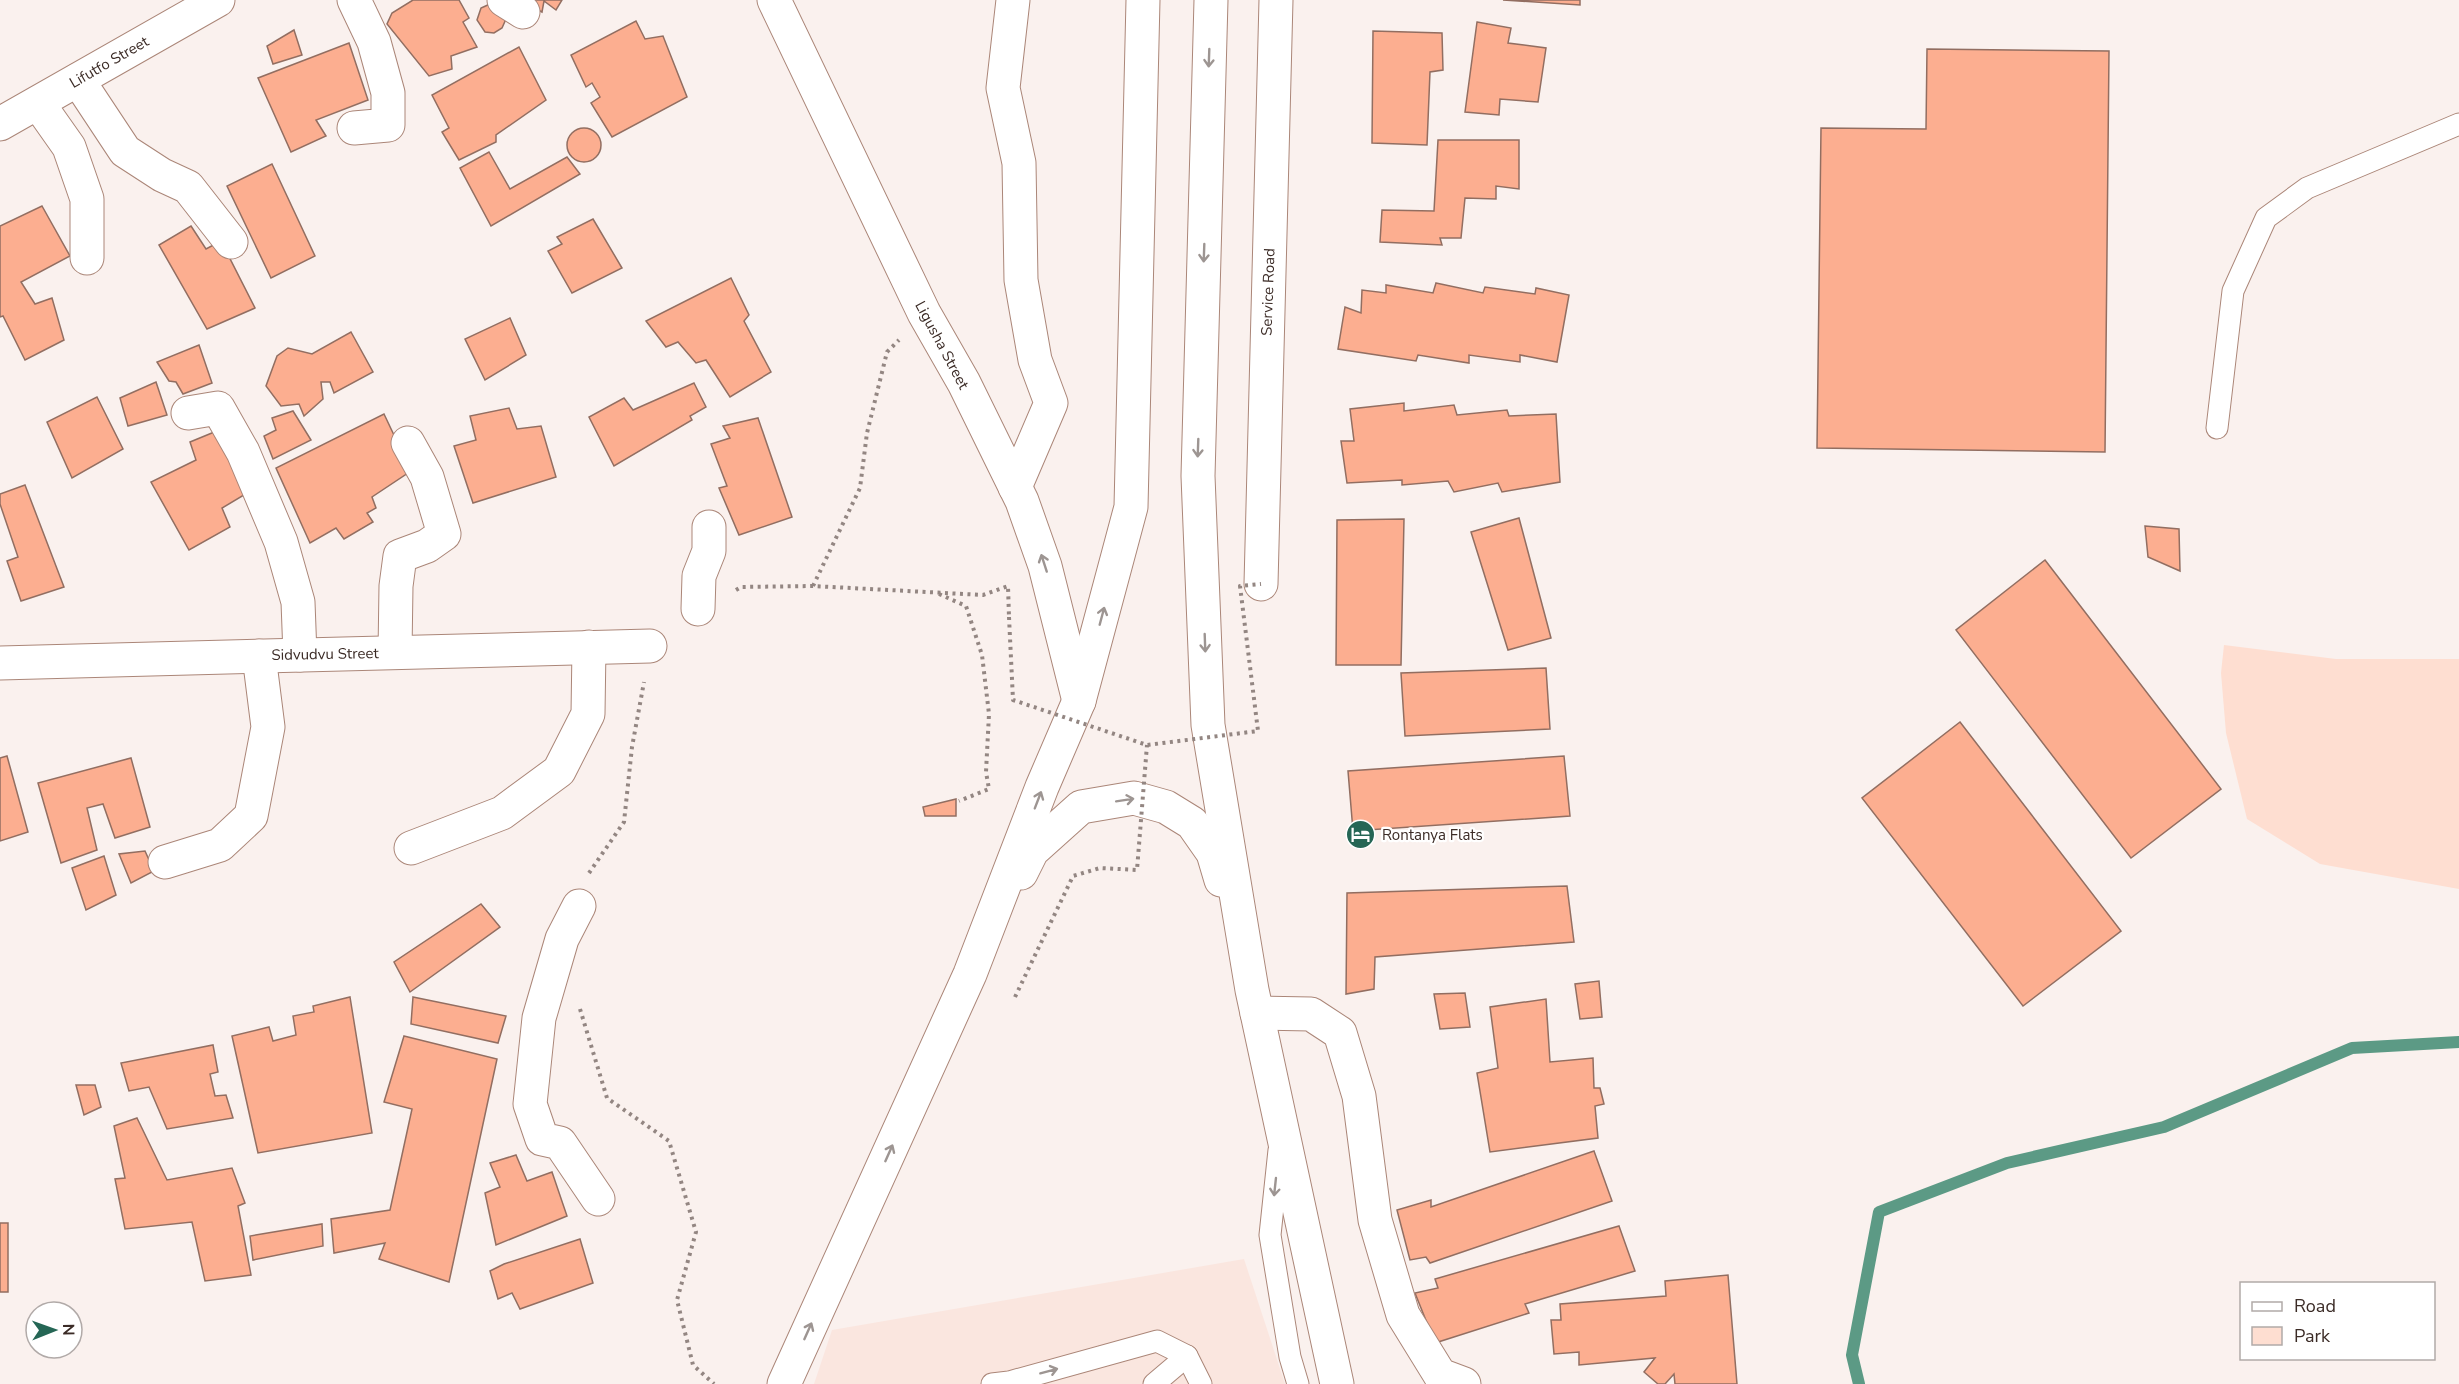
<svg xmlns="http://www.w3.org/2000/svg" width="2459" height="1384" font-family="'Nunito Sans',sans-serif">
	<rect width="100%" height="100%" fill="#faf1ee"/>
	<path fill="#fae6df" d="M1244,1259L1285,1384H814L832,1330Z"/>
	<path fill="#feded1" d="M2224,645L2336,659H2459V889L2320,864L2247,819L2226,733L2221,673Z"/>
	<g fill="none" stroke-linecap="round" stroke-linejoin="round">
		<path stroke="#5c9a85" stroke-width="12" d="M1859,1384L1852,1355L1879,1212L2007,1163L2164,1127L2352,1048L2459,1042"/>
	</g>
	<g fill="#fcae90" stroke="#926e61" stroke-width="1.5">
		<path d="M413,0H459L469,18L463,22L477,47L451,56L452,69L429,76L387,24L392,13Z"/>
		<path d="M519,0H562L556,10L544,1L542,12Z"/>
		<path d="M1503,0H1580V5Z"/>
		<path d="M490,4L506,19L502,28L494,33L485,32L477,20L481,8Z"/>
		<path d="M636,21L645,39L663,36L687,97L612,137L591,103L600,97L592,83L586,87L571,55Z"/>
		<path d="M1477,22L1511,28L1508,43L1546,48L1538,102L1500,99L1499,115L1465,112Z"/>
		<path d="M294,30L302,55L273,64L267,46Z"/>
		<path d="M1373,31L1442,33L1443,70L1430,72L1427,145L1372,143Z"/>
		<path d="M349,43L368,100L316,120L326,136L291,152L258,78Z"/>
		<path d="M519,47L546,100L496,135V142L459,160L442,132L449,128L432,95Z"/>
		<path d="M1927,49L2109,51L2105,452L1817,448L1821,128L1926,129Z"/>
		<circle cx="584" cy="145" r="17"/>
		<path d="M1438,140H1519V189L1496,186V199L1465,198L1461,238H1440L1442,245L1380,242L1382,210L1434,211Z"/>
		<path d="M489,152L510,189L567,157L580,174L491,226L460,168Z"/>
		<path d="M272,164L315,256L271,278L227,186Z"/>
		<path d="M42,206L70,256L21,282L35,304L52,298L64,340L25,360L3,316L0,317V226Z"/>
		<path d="M593,219L622,268L572,293L548,251L562,244L557,237Z"/>
		<path d="M191,226L206,249L221,241L255,308L207,329L159,245Z"/>
		<path d="M731,278L749,315L744,321L771,372L730,397L706,360L696,363L678,342L666,347L646,321Z"/>
		<path d="M1436,283L1483,293L1485,287L1535,294L1536,288L1569,295L1557,362L1520,355V362L1469,355V363L1418,355L1416,361L1338,349L1345,307L1361,313L1362,290L1386,293V285L1433,293Z"/>
		<path d="M510,318L526,355L485,380L465,339Z"/>
		<path d="M351,332L373,372L334,393L330,382H321L323,399L304,416L299,404L281,406L266,386L277,356L288,348L312,354Z"/>
		<path d="M199,345L212,383L183,394L176,382L169,381L157,362Z"/>
		<path d="M156,382L167,415L128,426L120,398Z"/>
		<path d="M694,383L706,407L690,416L692,420L614,466L589,417L624,398L633,410Z"/>
		<path d="M97,397L123,449L72,478L47,422Z"/>
		<path d="M1404,403V411L1454,405L1457,415L1507,410L1509,416L1556,414L1560,482L1502,492L1498,483L1454,492L1448,481L1402,485V480L1347,483L1341,441H1354L1350,409Z"/>
		<path d="M509,408L517,429L541,426L556,477L473,503L454,446L476,440L470,416Z"/>
		<path d="M293,411L311,440L273,459L264,436L276,430L272,418Z"/>
		<path d="M384,414L411,471L372,497L376,508L367,513L373,522L344,539L336,528L310,543L276,468Z"/>
		<path d="M758,418L792,517L739,535L719,488L727,486L711,444L730,438L723,426Z"/>
		<path d="M224,428L254,489L222,508L230,527L189,550L151,482L196,460L190,442Z"/>
		<path d="M25,485L64,587L21,601L7,561L18,557L0,504V494Z"/>
		<path d="M1519,518L1551,638L1508,650L1471,532Z"/>
		<path d="M1404,519L1401,665H1336L1337,520Z"/>
		<path d="M2145,526L2179,529L2180,571L2148,557Z"/>
		<path d="M2045,560L2221,789L2131,858L1956,630Z"/>
		<path d="M1546,668L1550,729L1405,736L1401,673Z"/>
		<path d="M1960,722L2121,931L2023,1006L1862,798Z"/>
		<path d="M7,756L28,832L0,841V758Z"/>
		<path d="M1564,756L1570,816L1353,831L1348,771Z"/>
		<path d="M131,758L150,827L115,838L103,804L87,808L97,850L61,863L38,783Z"/>
		<path d="M956,799V816H925L923,807Z"/>
		<path d="M145,851L154,871L131,883L119,854Z"/>
		<path d="M104,856L116,895L86,910L72,868Z"/>
		<path d="M1567,886L1574,942L1375,957L1374,989L1346,994L1347,893Z"/>
		<path d="M481,904L500,927L410,992L394,962Z"/>
		<path d="M1599,981L1602,1017L1580,1019L1575,984Z"/>
		<path d="M1465,993L1470,1027L1440,1029L1434,994Z"/>
		<path d="M350,997L372,1133L258,1153L232,1036L269,1027L273,1041L296,1035L293,1016L314,1012L313,1006Z"/>
		<path d="M413,997L506,1016L498,1043L411,1024Z"/>
		<path d="M1546,999L1550,1062L1593,1058L1594,1088H1600L1604,1104L1595,1106L1598,1138L1490,1152L1477,1073L1498,1068L1490,1007Z"/>
		<path d="M404,1036L497,1059L449,1282L379,1259L385,1243L334,1253L331,1219L390,1210L412,1109L384,1102Z"/>
		<path d="M213,1045L218,1072L210,1074L215,1096L226,1095L233,1118L167,1129L149,1087L129,1091L121,1063Z"/>
		<path d="M76,1085H95L101,1107L84,1115Z"/>
		<path d="M137,1118L167,1180L232,1168L245,1203L238,1206L251,1275L205,1281L192,1222L125,1229L115,1179L125,1178L114,1126Z"/>
		<path d="M1594,1151L1612,1201L1430,1263L1426,1257L1410,1260L1397,1210L1431,1200V1207Z"/>
		<path d="M516,1155L527,1181L552,1172L567,1216L496,1245L485,1193L500,1187L490,1163Z"/>
		<rect x="0" y="1223" width="8" height="69"/>
		<path d="M322,1224L323,1246L253,1260L250,1236Z"/>
		<path d="M1619,1226L1635,1271L1525,1304L1529,1313L1435,1343L1415,1293L1438,1288L1435,1279Z"/>
		<path d="M580,1239L593,1283L520,1309L512,1293L498,1299L490,1271L504,1264Z"/>
		<path d="M1728,1275L1737,1384H1675L1674,1374L1665,1384H1658L1644,1372L1655,1358L1579,1365V1352L1554,1354L1551,1320H1561L1560,1304L1666,1296L1665,1281Z"/>
	</g>
	<g fill="none" stroke-linecap="round" stroke-linejoin="round">
		<defs>
			<g id="service">
				<path d="M2217,428L2233,291L2266,218L2307,188L2459,124"/>
				<path d="M1279,1150L1270,1235L1290,1357L1298,1384"/>
				<path d="M992,1384L1009,1382L1157,1341L1187,1356L1201,1384"/>
				<path d="M1154,1384L1187,1356"/>
			</g>
			<g id="minor">
				<path d="M354,0L374,42L388,93V125L354,128"/>
				<path d="M504,0L523,12"/>
				<path d="M774,0L924,313L964,383L1022,501L1045,566L1079,701"/>
				<path d="M1013,0L1003,88L1019,163L1021,280L1035,360L1051,403L1015,487"/>
				<path d="M78,80L125,151L162,175L188,187L231,242"/>
				<path d="M38,103L69,147L87,199V258"/>
				<path d="M0,124L218,0"/>
				<path d="M188,413L218,408L243,452L281,542L298,602L300,655"/>
				<path d="M1261,584L1276,0"/>
				<path d="M698,609L699,576L709,551V527"/>
				<path d="M395,652L396,586L400,556L427,546L444,534L427,477L408,443"/>
				<path d="M0,663L650,646"/>
				<path d="M411,848L502,813L559,771L588,714L589,647"/>
				<path d="M165,862L220,845L251,816L268,727L259,656"/>
				<path d="M579,906L562,939L539,1018L530,1104L542,1139L560,1143L598,1199"/>
				<path d="M1257,1013L1311,1014L1340,1033L1359,1096L1375,1220L1403,1315L1440,1375L1464,1384"/>
			</g>
			<g id="primary">
				<path d="M1211,0L1198,476L1208,725L1252,990L1337,1384"/>
				<path d="M1021,873L1032,851L1081,807L1134,798L1166,807L1192,823L1213,853L1221,880"/>
				<path d="M784,1384L970,974L1042,787L1079,701L1131,507L1143,0"/>
			</g>
		</defs>
		<use href="#service" stroke="#ab8678" stroke-width="23"/>
		<use href="#minor" stroke="#ab8678" stroke-width="35"/>
		<use href="#primary" stroke="#ab8678" stroke-width="35"/>
		<g stroke="#938682" stroke-width="4" stroke-dasharray="3 4.5" stroke-linecap="butt">
			<path d="M813,586L860,488L867,433L887,352L899,340"/>
			<path d="M736,590L741,587L813,586L983,595L1008,586L1009,617"/>
			<path d="M939,594L966,606L982,655L989,714L986,772L989,789L959,801"/>
			<path d="M589,873L624,822L632,747L644,682"/>
			<path d="M580,1009L607,1098L669,1141L696,1232L677,1300L693,1365L714,1384"/>
		</g>
		<use href="#service" stroke="#fff" stroke-width="21"/>
		<use href="#minor" stroke="#fff" stroke-width="33"/>
		<use href="#primary" stroke="#fff" stroke-width="33"/>
		<g stroke="#938682" stroke-width="4" stroke-dasharray="3 4.5" stroke-linecap="butt">
			<path d="M1009,617L1013,700L1147,745L1258,731L1240,586L1261,584"/>
			<path d="M1015,997L1073,876L1100,868L1137,870L1147,745"/>
		</g>
	</g>
	<defs><path id="oneway-shaft" d="M-6 0H5M1.5-3L5.5 0L1.5 3" fill="none" stroke-width="1.6" stroke-linecap="round" stroke-linejoin="round" transform="scale(1.5)"/></defs>
	<g stroke="#9d9592">
		<use href="#oneway-shaft" transform="translate(1209 58) rotate(92)"/>
		<use href="#oneway-shaft" transform="translate(1204 253) rotate(92)"/>
		<use href="#oneway-shaft" transform="translate(1198 448) rotate(92)"/>
		<use href="#oneway-shaft" transform="translate(1044 563) rotate(-108)"/>
		<use href="#oneway-shaft" transform="translate(1102 616) rotate(-75)"/>
		<use href="#oneway-shaft" transform="translate(1205 643) rotate(88)"/>
		<use href="#oneway-shaft" transform="translate(1038 800) rotate(-69)"/>
		<use href="#oneway-shaft" transform="translate(1125 800) rotate(-9)"/>
		<use href="#oneway-shaft" transform="translate(889 1153) rotate(-66)"/>
		<use href="#oneway-shaft" transform="translate(1275 1187) rotate(96)"/>
		<use href="#oneway-shaft" transform="translate(808 1331) rotate(-66)"/>
		<use href="#oneway-shaft" transform="translate(1049 1371) rotate(-15)"/>
	</g>
	<defs>
		<symbol id="hotel-disc" viewBox="-11 -11 22 22"><circle r="9.5" fill="#256655" stroke="#fff"/><path d="M-6-4.5h1.5V1H6V5H4.5V3h-9V5H-6ZM-4 0a1.8 1.8 0 1 1 3.6 0ZM.5 0V-2.5h3Q6-2.5 6 0Z" fill="#fff"/></symbol>
	</defs>
	<g fill-rule="evenodd">
		<use href="#hotel-disc" x="1344" y="818" width="33" height="33"/>
	</g>
	<g text-anchor="middle" stroke-width="4.5" stroke-linejoin="round" paint-order="stroke">
		<g font-size="15" fill="#3b2b26" stroke="#fff">
			<text transform="translate(109 62) rotate(-30)" y="5">Lifutfo Street</text>
			<text transform="translate(1268 292) rotate(-88)" y="5">Service Road</text>
			<text transform="translate(942 345) rotate(62)" y="5">Ligusha Street</text>
			<text transform="translate(325 654) rotate(-1)" y="5">Sidvudvu Street</text>
		</g>
		<g font-size="15" fill="#3b2b26" stroke="#fff" text-anchor="start">
			<text x="1382" y="840">Rontanya Flats</text>
		</g>
	</g>
	<rect x="2240" y="1282" width="195" height="78" fill="#ffffff" stroke="#b1aaa8" stroke-width="1.5"/>
	<rect x="2252" y="1302" width="30" height="9" fill="#ffffff" stroke="#b1aaa8" stroke-width="1.5"/>
	<text x="2294" y="1312" font-size="18" fill="#3b2b26">Road</text>
	<rect x="2252" y="1327" width="30" height="18" fill="#feded1" stroke="#b1aaa8" stroke-width="1.5"/>
	<text x="2294" y="1342" font-size="18" fill="#3b2b26">Park</text>
	<g transform="translate(54 1330) rotate(89)"><circle r="28" fill="#ffffff" stroke="#b1aaa8" stroke-width="1.5"/>
	<path d="M0-4.5L10 22L0 15L-10 22Z" fill="#256655"/>
	<text y="-9" font-size="16" font-weight="bold" text-anchor="middle" fill="#3b2b26">N</text>
	</g>
</svg>
